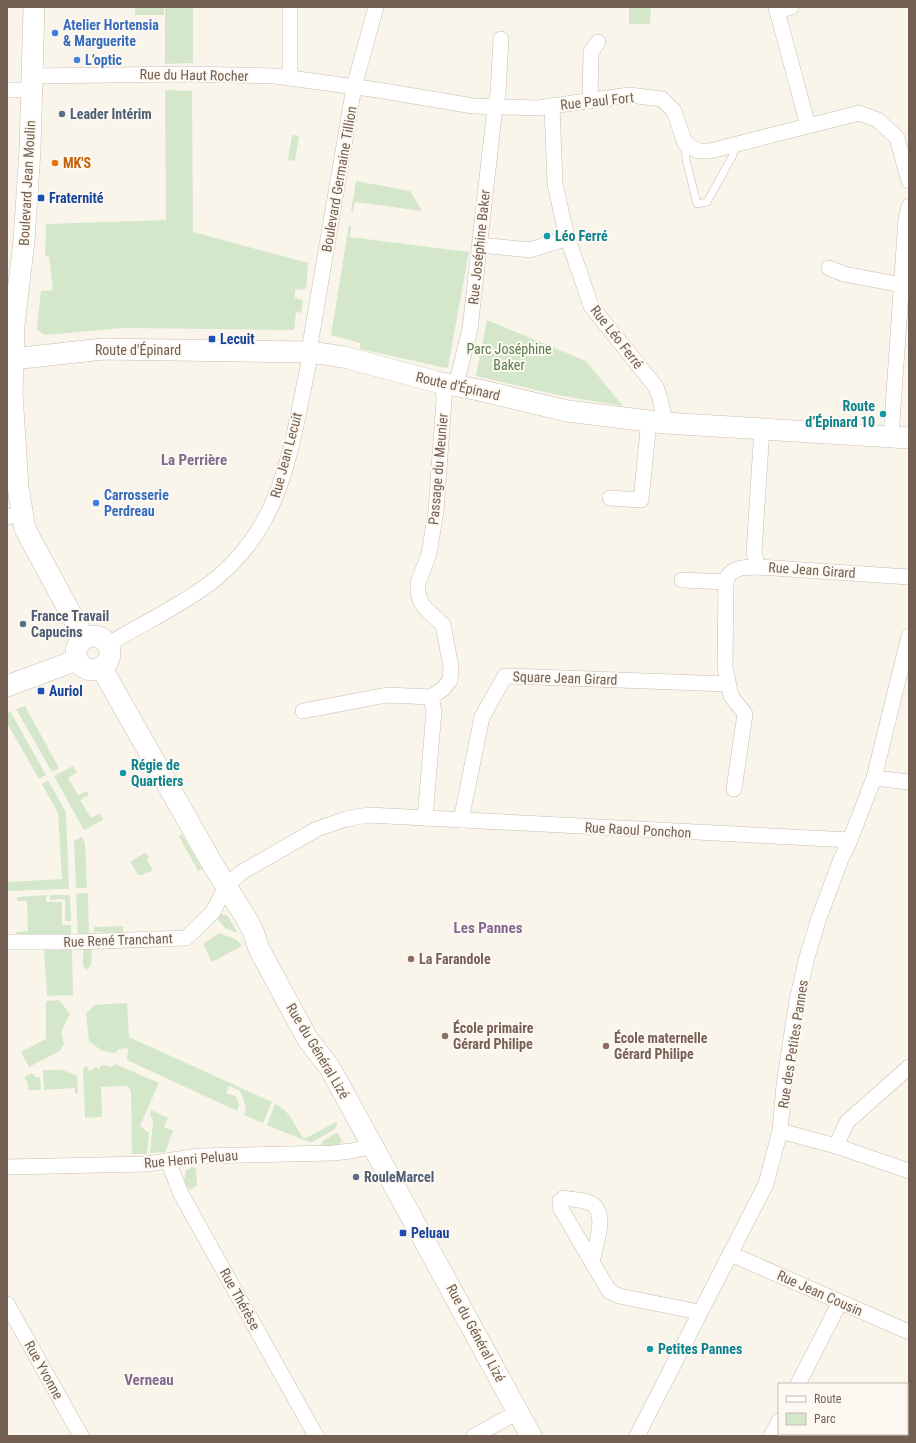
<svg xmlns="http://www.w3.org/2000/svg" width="916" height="1443" font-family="'Roboto Condensed',sans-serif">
	<rect width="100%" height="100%" fill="#faf5eb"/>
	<g fill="#d5e7cb">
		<rect x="135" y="7" width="29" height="8"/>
		<path d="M165,7H193V63L165,64Z"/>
		<path d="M629,7H651L650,24H629Z"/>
		<path d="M165,90L192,91L193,232L308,263L306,289L295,290V298L303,300L301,313L296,312L294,330L123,328L45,335L37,330L41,291L53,290L49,256L45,257L46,224L166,220Z"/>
		<path d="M292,135L299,136L295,161L288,160Z"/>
		<path d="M356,181L410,191L422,211L355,202L353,212L351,211Z"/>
		<path d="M349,225L351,226L350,237L469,252L448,367L446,368L360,349V343L331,335Z"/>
		<path d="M487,320L586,361L623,406L562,396L476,376Z"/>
		<path d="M25,706L59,768L52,772L16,709Z"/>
		<path d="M10,711L46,775L39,779L7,723V712Z"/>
		<path d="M73,766L77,772L68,778L78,795L87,791L89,795L80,800L91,818L100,813L103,820L84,830L54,776Z"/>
		<path d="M48,780L66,812L69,889L7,891V882L62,879L58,813L42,784Z"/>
		<path d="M182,834L202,869L198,871L179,836Z"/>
		<path d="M82,837L85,843L87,888H76L74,841Z"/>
		<path d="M146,852L149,858L147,860L153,870L142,875H138L130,862Z"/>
		<path d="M88,893L89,937H78L76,894Z"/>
		<path d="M46,895V902H62V925H71V936H17L16,932L28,931L27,901H17V897Z"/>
		<path d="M50,895H70L71,921H65V899L50,900Z"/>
		<path d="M221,914L227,915L238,933L225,928L216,917Z"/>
		<path d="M123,926L124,935L102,936V932H94V927Z"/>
		<path d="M219,933L237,940L242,946L212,962L203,944Z"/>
		<path d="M92,947L91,964L87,970C79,964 85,957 83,948Z"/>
		<path d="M72,948L73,995L47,996L44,949Z"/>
		<path d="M59,1000L70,1014L61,1032L64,1044L60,1051L29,1067L21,1052L46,1039V1001Z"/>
		<path d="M127,1003L129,1037L272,1102L263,1123L244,1115L246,1107L240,1091L229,1086L226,1093L236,1096L239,1105L237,1111L127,1060L128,1048L119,1049L115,1053L102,1051L89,1041L86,1014L94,1005Z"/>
		<path d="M115,1064L159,1083L140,1126L149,1133L147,1154H132L131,1091L128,1086L101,1087L102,1117L85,1118L83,1069L87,1066L89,1071L96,1067L99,1070L101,1065L112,1067Z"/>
		<path d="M43,1070H63L77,1076L78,1093H75V1088L44,1090Z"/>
		<path d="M32,1073L36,1077H40L41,1090H28V1083L24,1077Z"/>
		<path d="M275,1104C290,1110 295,1127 304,1139L338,1121L335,1129L312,1142L303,1140L267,1125Z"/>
		<path d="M151,1110L168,1118L164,1127L173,1131L165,1152L150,1153L153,1122L150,1113Z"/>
		<path d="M337,1132L342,1141L337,1149H324L321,1145L323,1141Z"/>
		<path d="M193,1167L196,1169L197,1185L190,1190L184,1182L186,1170Z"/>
	</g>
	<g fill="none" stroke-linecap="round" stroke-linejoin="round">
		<defs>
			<path id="lane" d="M685,143L686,159L697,204L707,202L733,155L735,145"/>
			<g id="street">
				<path d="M290,7V78"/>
				<path d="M776,7L808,126L859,113L878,120L897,138L909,181"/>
				<path d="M777,11L791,7"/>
				<path d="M33,76L188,74L275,76L378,90L473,106L538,108L629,95L662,99L674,111L685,143L698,151H710L808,126"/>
				<path d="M7,90H32"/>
				<path d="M590,101L591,52L598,42"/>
				<path d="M552,106L555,184L566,233L591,306L656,387L660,398L665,423"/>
				<path d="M480,245L530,250L568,238"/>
				<path d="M829,268L844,274L902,285"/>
				<path d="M456,385L470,329L495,107L498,94L501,39"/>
				<path d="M762,428L754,553L758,567L909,577"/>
				<path d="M891,437L906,219L909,206"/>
				<path d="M610,498L641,500L649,420"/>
				<path d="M7,517L21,513"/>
				<path d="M682,580L726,582L725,667L731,696L745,714L734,789"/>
				<path d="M726,582C729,567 745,567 758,567"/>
				<path d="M107,645C141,624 177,608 209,584C284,528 291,446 309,362L310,345L354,87L376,7"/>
				<path d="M431,697L443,689L450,680L451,667L443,625L425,608L421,602L418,593V583L429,554L436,511L444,400L443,383"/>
				<path d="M303,711L387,695L431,697"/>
				<path d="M874,778L909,782"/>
				<path d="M425,818L434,711L431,697"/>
				<path d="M461,820L482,717L505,676L728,684"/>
				<path d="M7,942H75L186,938L213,912L226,886L242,872L317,829L346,819L368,815L850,840"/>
				<path d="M780,1131L836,1146L909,1171"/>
				<path d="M836,1146L847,1122L909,1067"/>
				<path d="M168,1161L181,1194L316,1436"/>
				<path d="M7,1167L147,1164L199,1156L333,1153L351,1151L374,1146"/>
				<path d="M731,1254L909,1332"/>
				<path d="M592,1262C595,1246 608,1214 592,1204C585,1199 572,1200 564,1198L560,1201L561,1209L609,1291L619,1296L699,1312"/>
				<path d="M7,1304L81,1436"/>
				<path d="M798,1384L840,1302"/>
				<path d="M474,1436L518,1412"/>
				<path d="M637,1436L766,1184L780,1131L784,1085L797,1000L807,957L819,918L841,859L850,840L874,778L909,636"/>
				<path d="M771,1436L779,1421"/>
			</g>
			<g id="secondary">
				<path d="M34,7L30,150L24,241L14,325L12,393L18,487L25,529L84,638"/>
				<path d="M13,359L103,349L310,352L344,357L437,382L479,390L567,411L665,423L909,438"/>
				<circle cx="93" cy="653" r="17"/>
				<path d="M101,667L213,865L246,918L253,931L259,949L307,1038L330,1068L531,1436"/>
				<path d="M7,686L77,660"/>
			</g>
		</defs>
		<use href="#lane" stroke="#c9bcaf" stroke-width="8"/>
		<use href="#street" stroke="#c9bcaf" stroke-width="16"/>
		<use href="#secondary" stroke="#ccbdae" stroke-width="22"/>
		<use href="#lane" stroke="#fff" stroke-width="7"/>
		<use href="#street" stroke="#fff" stroke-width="15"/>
		<use href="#secondary" stroke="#fff" stroke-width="21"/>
	</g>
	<g fill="#3f7fe0" stroke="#fdf9f2" stroke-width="1.5">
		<circle cx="55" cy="33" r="4"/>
		<circle cx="77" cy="60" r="4"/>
		<circle cx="96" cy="503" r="4"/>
	</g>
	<g fill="#5c6f8a" stroke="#fdf9f2" stroke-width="1.5">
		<circle cx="62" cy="114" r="4"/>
		<circle cx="23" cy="624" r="4"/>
		<circle cx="356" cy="1177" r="4"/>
	</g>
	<circle fill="#e8710a" stroke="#fdf9f2" stroke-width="1.5" cx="55" cy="163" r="4"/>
	<g fill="#1a4fb4" stroke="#fdf9f2" stroke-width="1.5">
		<rect x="37" y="194" width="8" height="8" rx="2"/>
		<rect x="208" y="335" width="8" height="8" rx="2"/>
		<rect x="37" y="687" width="8" height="8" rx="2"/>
		<rect x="399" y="1229" width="8" height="8" rx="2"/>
	</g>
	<g fill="#0f9aa8" stroke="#fdf9f2" stroke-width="1.5">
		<circle cx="547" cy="236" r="4"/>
		<circle cx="883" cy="414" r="4"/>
		<circle cx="123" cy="773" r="4"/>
		<circle cx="650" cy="1349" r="4"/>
	</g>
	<g fill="#8d6e63" stroke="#fdf9f2" stroke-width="1.5">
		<circle cx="411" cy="959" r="4"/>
		<circle cx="445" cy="1036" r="4"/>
		<circle cx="606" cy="1046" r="4"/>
	</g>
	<g text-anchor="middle" stroke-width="4" stroke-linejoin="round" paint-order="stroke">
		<g font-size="14" font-weight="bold" fill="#366cbe" stroke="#fdf9f2" text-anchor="start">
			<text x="63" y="30">Atelier Hortensia<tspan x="63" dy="16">&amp; Marguerite</tspan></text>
			<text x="85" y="65">L’optic</text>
			<text x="104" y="500">Carrosserie<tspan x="104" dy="16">Perdreau</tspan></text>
		</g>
		<g font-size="14" fill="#735f51" stroke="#fdf9f2">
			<text transform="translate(194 75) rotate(1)" y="5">Rue du Haut Rocher</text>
			<text transform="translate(597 101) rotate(-6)" y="5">Rue Paul Fort</text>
			<text transform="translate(339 179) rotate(-80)" y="5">Boulevard Germaine Tillion</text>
			<text transform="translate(27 183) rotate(-87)" y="5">Boulevard Jean Moulin</text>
			<text transform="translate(479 247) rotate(-84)" y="5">Rue Joséphine Baker</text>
			<text transform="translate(617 337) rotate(52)" y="5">Rue Léo Ferré</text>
			<text x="138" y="355">Route d'Épinard</text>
			<text transform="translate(458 386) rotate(13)" y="5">Route d'Épinard</text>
			<text transform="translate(286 455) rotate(-75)" y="5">Rue Jean Lecuit</text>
			<text transform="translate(438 469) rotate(-85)" y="5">Passage du Meunier</text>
			<text transform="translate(812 570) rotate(4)" y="5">Rue Jean Girard</text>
			<text transform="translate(565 678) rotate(2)" y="5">Square Jean Girard</text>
			<text transform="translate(638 830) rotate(3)" y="5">Rue Raoul Ponchon</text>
			<text transform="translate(118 940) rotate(-2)" y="5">Rue René Tranchant</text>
			<text transform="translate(793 1044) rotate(-81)" y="5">Rue des Petites Pannes</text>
			<text transform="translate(318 1051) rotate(59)" y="5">Rue du Général Lizé</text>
			<text transform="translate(191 1159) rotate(-5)" y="5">Rue Henri Peluau</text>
			<text transform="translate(820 1293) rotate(24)" y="5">Rue Jean Cousin</text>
			<text transform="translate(240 1299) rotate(61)" y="5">Rue Thérèse</text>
			<text transform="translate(476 1333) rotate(62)" y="5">Rue du Général Lizé</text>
			<text transform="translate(44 1370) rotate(61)" y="5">Rue Yvonne</text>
		</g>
		<g font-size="14" font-weight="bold" fill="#4e5e75" stroke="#fdf9f2" text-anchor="start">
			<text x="70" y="119">Leader Intérim</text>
			<text x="31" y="621">France Travail<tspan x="31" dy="16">Capucins</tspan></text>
			<text x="364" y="1182">RouleMarcel</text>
		</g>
		<g font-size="14" font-weight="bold" fill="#c56008" stroke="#fdf9f2" text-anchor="start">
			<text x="63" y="168">MK'S</text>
		</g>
		<g font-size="14" font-weight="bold" fill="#164399" stroke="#fdf9f2" text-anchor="start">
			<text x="49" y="203">Fraternité</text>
			<text x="220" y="344">Lecuit</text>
			<text x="49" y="696">Auriol</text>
			<text x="411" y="1238">Peluau</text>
		</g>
		<g font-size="14" font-weight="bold" fill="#0d838f" stroke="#fdf9f2" text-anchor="start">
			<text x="555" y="241">Léo Ferré</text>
			<text x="875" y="411" text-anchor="end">Route<tspan x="875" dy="16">d’Épinard 10</tspan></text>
			<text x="131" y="770">Régie de<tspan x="131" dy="16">Quartiers</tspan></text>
			<text x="658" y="1354">Petites Pannes</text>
		</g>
		<g font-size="14" fill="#597c4d" stroke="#fdf9f2">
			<text x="509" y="354">Parc Joséphine<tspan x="509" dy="16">Baker</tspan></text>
		</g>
		<g font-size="14" font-weight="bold" fill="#785e54" stroke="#fdf9f2" text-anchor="start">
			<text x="419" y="964">La Farandole</text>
			<text x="453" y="1033">École primaire<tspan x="453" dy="16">Gérard Philipe</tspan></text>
			<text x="614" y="1043">École maternelle<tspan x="614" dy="16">Gérard Philipe</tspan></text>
		</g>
		<g font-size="15" font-weight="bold" fill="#84698e" stroke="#fdf9f2">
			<text x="194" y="465">La Perrière</text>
			<text x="488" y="933">Les Pannes</text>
			<text x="149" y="1385">Verneau</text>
		</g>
	</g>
	<rect width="916" height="1443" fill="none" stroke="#735f51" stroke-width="16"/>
	<rect x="778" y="1383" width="130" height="52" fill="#fdf9f2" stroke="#c6bbb2"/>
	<rect x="786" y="1396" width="20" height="6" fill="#ffffff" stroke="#c6bbb2"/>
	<text x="814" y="1403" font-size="12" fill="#735f51">Route</text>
	<rect x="786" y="1413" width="20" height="12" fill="#d5e7cb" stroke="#c6bbb2"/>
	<text x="814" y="1423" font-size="12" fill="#735f51">Parc</text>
</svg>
